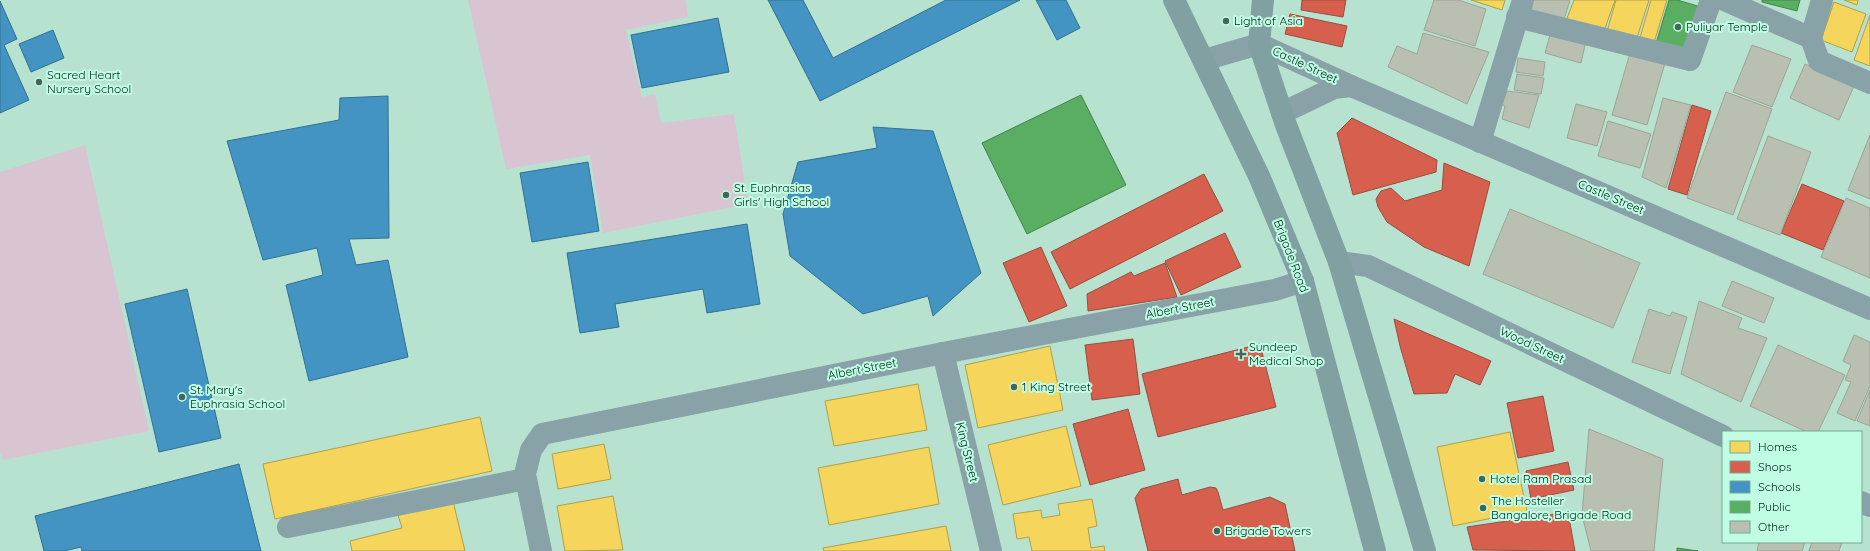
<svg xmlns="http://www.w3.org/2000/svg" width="1870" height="551" font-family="Quicksand,sans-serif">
	<rect width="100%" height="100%" fill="#b8e2d0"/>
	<g fill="#d8c5d1">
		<path d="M468,0H686L688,17L626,30L642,97L655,94L661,123L734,114L748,204L603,233L590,155L506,169Z"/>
		<path d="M85,145L149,431L3,460L0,453V172Z"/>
	</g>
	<g fill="#f6d55c" stroke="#ada048">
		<path d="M1471,0H1505L1502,10Z"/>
		<path d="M1574,0H1615L1603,34L1566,21Z"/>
		<path d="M1616,0H1649L1635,44L1606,35Z"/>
		<path d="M1651,0H1667L1653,46L1639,41Z"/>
		<path d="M1844,0H1858L1857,5Z"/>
		<path d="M1834,2L1866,14L1852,52L1821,40Z"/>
		<path d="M1870,15V66L1854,60Z"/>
		<path d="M1050,346L1063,410L978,428L965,365Z"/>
		<path d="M918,384L927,430L834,446L825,401Z"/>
		<path d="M480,417L492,471L275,519L263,464Z"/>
		<path d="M1066,426L1081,486L1003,505L988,445Z"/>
		<path d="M1510,432L1527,511L1453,526L1437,447Z"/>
		<path d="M604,444L611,479L558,489L552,454Z"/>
		<path d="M929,447L939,504L829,525L818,468Z"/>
		<path d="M613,496L623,550L565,551L557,506Z"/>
		<path d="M1092,499L1097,526L1088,528L1091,548L1104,546L1105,551H1032L1029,537L1017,539L1013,514L1041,510L1042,518L1060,515L1058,504Z"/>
		<path d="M453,501L465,551H352L350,541L402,528L398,515Z"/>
		<path d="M946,526L951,551H824L823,548Z"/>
	</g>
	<g fill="#d6604d" stroke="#974e3e">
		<path d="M1302,0H1346L1343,17L1301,10Z"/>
		<path d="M1290,14L1347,26L1342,47L1285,34Z"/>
		<path d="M1692,105L1711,111L1687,195L1668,189Z"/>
		<path d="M1352,118L1437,160L1436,172L1353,195L1337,133Z"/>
		<path d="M1444,163L1490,182L1469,266L1424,247L1387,222L1378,207L1376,199L1381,191L1391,188L1405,201L1442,190Z"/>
		<path d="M1204,174L1223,211L1070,289L1051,252Z"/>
		<path d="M1802,184L1844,201L1823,250L1781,233Z"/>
		<path d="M1225,233L1241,267L1181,295L1165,261Z"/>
		<path d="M1041,247L1067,306L1029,322L1003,263Z"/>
		<path d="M1165,263L1177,297L1088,311L1087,294L1131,272L1134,276Z"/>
		<path d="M1394,319L1491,361L1480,385L1455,374L1447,393L1414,394L1400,346Z"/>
		<path d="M1133,339L1140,394L1092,400L1085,345Z"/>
		<path d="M1260,344L1276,407L1158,437L1142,374Z"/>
		<path d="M1543,396L1554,451L1518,458L1507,403Z"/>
		<path d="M1128,409L1145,470L1090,485L1073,424Z"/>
		<path d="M1568,462L1574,490L1531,499L1526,471Z"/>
		<path d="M1178,479L1182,495L1210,487L1216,488L1218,492L1223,510L1270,497L1285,504L1295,551H1148L1135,498L1141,489Z"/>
		<path d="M1568,512L1575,551L1473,550L1467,527Z"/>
	</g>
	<g fill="#4393c3" stroke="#307290">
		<path d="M768,0H803L833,58L946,0H1020L820,101Z"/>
		<path d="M1036,0H1066L1080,28L1057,40Z"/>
		<path d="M0,1L17,39L4,45L29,100L0,113Z"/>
		<path d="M718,18L729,72L642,88L631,35Z"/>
		<path d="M53,30L64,58L31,72L19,44Z"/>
		<path d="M388,96L389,238L349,239L356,265L388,260L408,357L309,381L286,285L323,275L317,248L263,260L227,141L339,120L340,98Z"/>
		<path d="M873,127L933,131L981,273L933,316L928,296L863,314L790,256L783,214L798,162L877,148Z"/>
		<path d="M588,162L599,231L532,242L520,173Z"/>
		<path d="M747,224L760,304L707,313L703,289L615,304L619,327L580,333L567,253Z"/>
		<path d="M187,289L221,438L159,452L125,304Z"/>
		<path d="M239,464L261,551H82L81,547L64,551H44L35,516Z"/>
	</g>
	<g fill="#5aae61" stroke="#40854c">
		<path d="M1669,0H1677L1701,7L1687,56L1655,47Z"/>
		<path d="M1762,0H1800L1797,11L1762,2Z"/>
		<path d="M1081,95L1126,185L1027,234L982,143Z"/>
		<path d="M1677,548L1698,551H1677Z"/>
	</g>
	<g fill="#b9bfb1" stroke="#9da496">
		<path d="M1434,0H1458L1486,9L1475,46L1424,30Z"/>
		<path d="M1529,0H1570L1562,26L1525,13Z"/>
		<path d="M1551,31L1586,41L1581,63L1545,53Z"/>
		<path d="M1423,33L1489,52L1467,104L1388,67L1397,46L1417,54Z"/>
		<path d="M1752,45L1791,59L1772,107L1733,92Z"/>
		<path d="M1630,53L1665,63L1647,125L1612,115Z"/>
		<path d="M1518,58L1545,62L1543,76L1516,72Z"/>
		<path d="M1805,64L1854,86L1839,120L1790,98Z"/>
		<path d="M1517,74L1544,78L1541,94L1514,90Z"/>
		<path d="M1507,91L1539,95L1529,128L1502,119L1505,106L1501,104Z"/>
		<path d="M1726,92L1772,109L1733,215L1687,198Z"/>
		<path d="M1663,98L1691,105L1666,188L1642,177Z"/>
		<path d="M1576,104L1607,112L1597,146L1567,138Z"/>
		<path d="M1608,121L1651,134L1640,168L1598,156Z"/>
		<path d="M1870,135V199L1848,190Z"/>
		<path d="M1768,136L1811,152L1780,235L1737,219Z"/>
		<path d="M1846,198L1870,208V278L1821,257Z"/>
		<path d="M1510,209L1640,263L1613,328L1483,274Z"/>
		<path d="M1732,281L1774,298L1764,323L1722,306Z"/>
		<path d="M1699,301L1742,318L1738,328L1767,338L1741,402L1681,374Z"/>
		<path d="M1649,309L1670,316L1672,312L1687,317L1670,374L1632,362Z"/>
		<path d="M1854,335L1870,342V386L1855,421L1837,413L1851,382L1845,380L1851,365L1843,361Z"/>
		<path d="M1778,345L1845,375L1818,432H1807L1750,406Z"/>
		<path d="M1870,390V426L1857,421Z"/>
		<path d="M1589,429L1663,459L1654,551H1591L1582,515Z"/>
		<path d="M1759,542H1805L1802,551H1757Z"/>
		<path d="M1812,542H1842L1839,551H1809Z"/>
	</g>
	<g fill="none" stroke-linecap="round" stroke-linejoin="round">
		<g stroke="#88a2a7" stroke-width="22">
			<path d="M1724,0L1811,38L1819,61L1870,83"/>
			<path d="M1517,17L1690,60L1711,0"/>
			<path d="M1811,38L1822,0"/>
			<path d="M1204,60L1259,44L1351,86L1870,309"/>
			<path d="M1282,113L1334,88L1351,86"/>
			<path d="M1480,142L1523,0"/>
			<path d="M1339,262L1368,266L1723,436"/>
			<path d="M943,353L991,551"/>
			<path d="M1861,502L1870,506"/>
			<path d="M288,527L525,479"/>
			<path d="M541,551L525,474L531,450L542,434L943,353L1275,290L1303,281"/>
		</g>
		<g stroke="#81a0a2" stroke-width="22">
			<path d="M1174,0L1259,176L1303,281L1375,551"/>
			<path d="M1263,0L1259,44L1286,125L1339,262L1425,551"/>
		</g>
	</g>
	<g fill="#42675a" stroke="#c0fee4" stroke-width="1.5">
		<circle cx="1226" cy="21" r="4"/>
		<circle cx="1678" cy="27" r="4"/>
		<circle cx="39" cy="82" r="4"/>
		<circle cx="726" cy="195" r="4"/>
		<path d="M1239 348h4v4h4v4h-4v4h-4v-4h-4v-4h4z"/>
		<circle cx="1014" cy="387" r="4"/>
		<circle cx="182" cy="397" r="4"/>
		<circle cx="1482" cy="479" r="4"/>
		<circle cx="1483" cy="508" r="4"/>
		<circle cx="1217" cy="531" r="4"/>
	</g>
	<g text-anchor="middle" stroke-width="4" stroke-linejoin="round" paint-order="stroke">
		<g font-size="12" fill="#03251a" stroke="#c0fee4" text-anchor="start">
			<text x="1234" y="25">Light of Asia</text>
			<text x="1686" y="31">Puliyar Temple</text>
			<text x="47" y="79">Sacred Heart<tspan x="47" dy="14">Nursery School</tspan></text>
			<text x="734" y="192">St. Euphrasias<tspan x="734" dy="14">Girls' High School</tspan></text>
			<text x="1249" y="351">Sundeep<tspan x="1249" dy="14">Medical Shop</tspan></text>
			<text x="1022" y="391">1 King Street</text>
			<text x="190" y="394">St. Mary's<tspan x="190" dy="14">Euphrasia School</tspan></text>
			<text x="1490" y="483">Hotel Ram Prasad</text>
			<text x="1491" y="505">The Hosteller<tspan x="1491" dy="14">Bangalore, Brigade Road</tspan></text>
			<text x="1225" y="535">Brigade Towers</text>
		</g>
		<g font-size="12" fill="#03251a" stroke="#c0fee4">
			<text transform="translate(1305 65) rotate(25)" y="4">Castle Street</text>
			<text transform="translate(1611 197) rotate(23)" y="4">Castle Street</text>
			<text transform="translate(1291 256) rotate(69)" y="4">Brigade Road</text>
			<text transform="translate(1180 308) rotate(-11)" y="4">Albert Street</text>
			<text transform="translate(1532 345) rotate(25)" y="4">Wood Street</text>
			<text transform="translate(862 369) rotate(-11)" y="4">Albert Street</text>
			<text transform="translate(967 452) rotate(76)" y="4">King Street</text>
		</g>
	</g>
	<rect x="1722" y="431" width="140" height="112" fill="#c0fee4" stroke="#74a793"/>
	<rect x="1730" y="441" width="20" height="12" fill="#f6d55c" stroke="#74a793"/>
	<text x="1758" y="451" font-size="12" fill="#03251a">Homes</text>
	<rect x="1730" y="461" width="20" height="12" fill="#d6604d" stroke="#74a793"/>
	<text x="1758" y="471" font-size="12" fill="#03251a">Shops</text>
	<rect x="1730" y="481" width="20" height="12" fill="#4393c3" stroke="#74a793"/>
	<text x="1758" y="491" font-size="12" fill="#03251a">Schools</text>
	<rect x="1730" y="501" width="20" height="12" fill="#5aae61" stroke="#74a793"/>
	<text x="1758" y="511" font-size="12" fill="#03251a">Public</text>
	<rect x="1730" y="521" width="20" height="12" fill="#b9bfb1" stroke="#74a793"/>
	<text x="1758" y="531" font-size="12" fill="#03251a">Other</text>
</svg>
